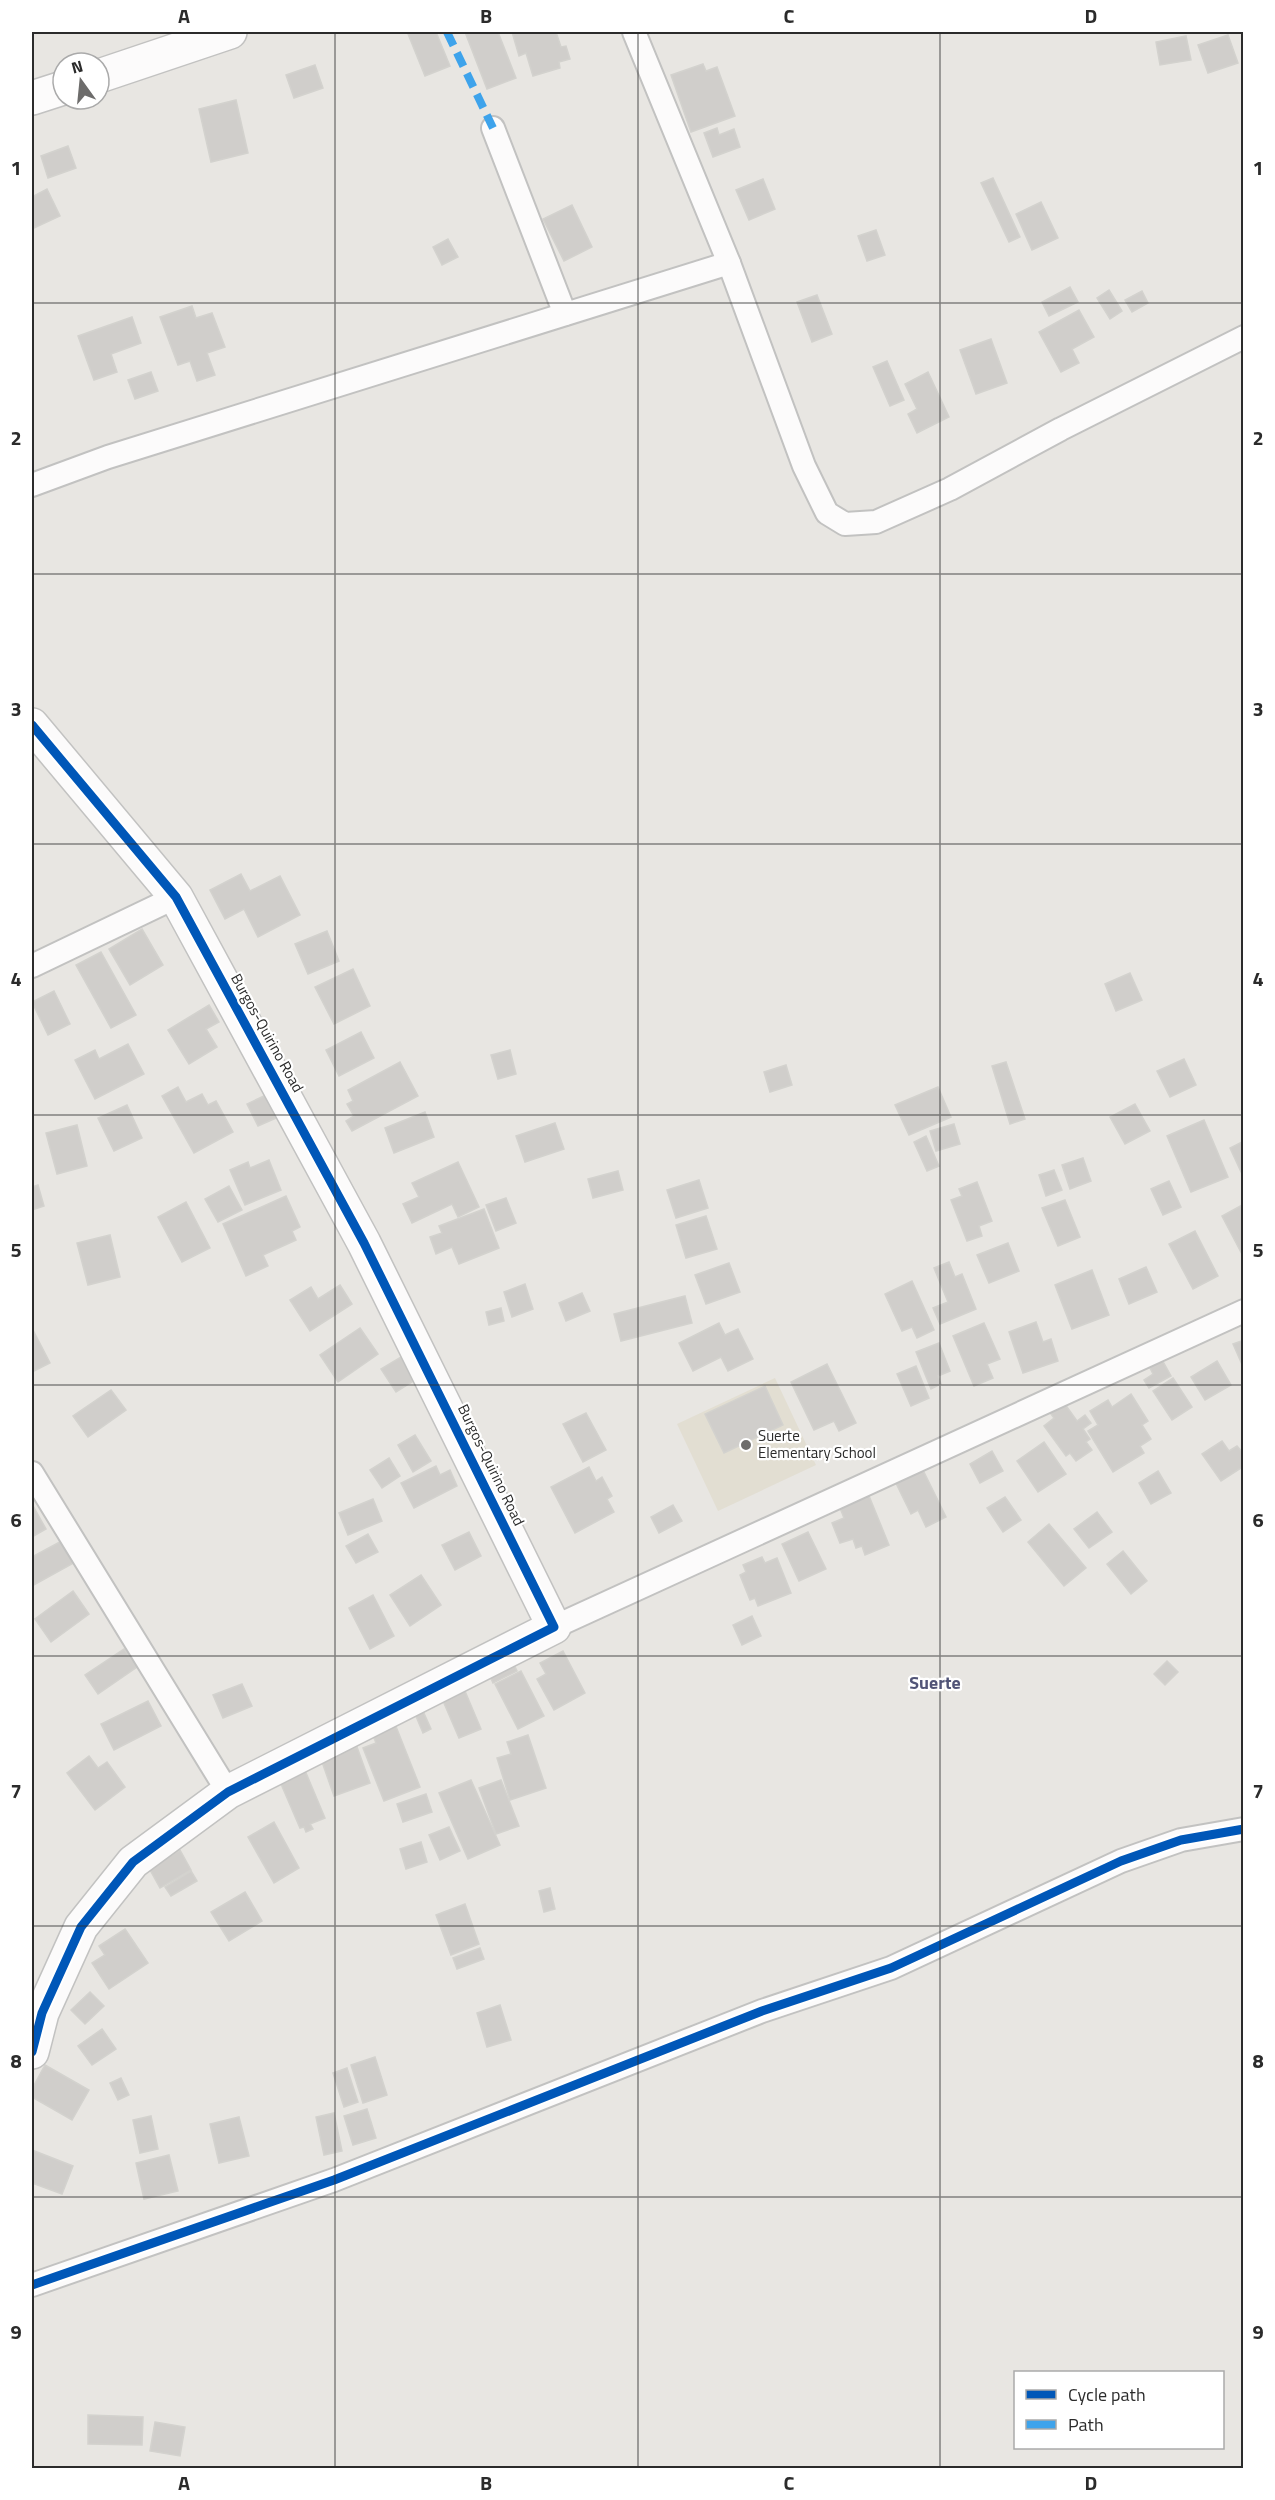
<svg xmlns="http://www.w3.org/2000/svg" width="1275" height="2500" font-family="'Titillium Web',sans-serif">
	<rect width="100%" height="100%" fill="#e8e6e2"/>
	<path fill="#e2ded2" d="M775,1378L816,1465L718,1511L677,1424Z"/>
	<g fill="#d0cecb" stroke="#d3d2ce" stroke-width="1.5">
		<path d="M413,32H436L450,66L425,76L408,34Z"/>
		<path d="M465,32H498L516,78L487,89Z"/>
		<path d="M512,32H556L561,47L566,46L570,59L559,62L560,68L533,76L526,53L519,56Z"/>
		<path d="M1228,35L1238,63L1208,73L1198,45Z"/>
		<path d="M1186,36L1191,60L1160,65L1156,42Z"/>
		<path d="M703,64L706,71L717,67L735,116L691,132L671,75Z"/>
		<path d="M315,65L323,88L294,98L286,75Z"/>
		<path d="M236,100L248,153L211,162L199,109Z"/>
		<path d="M717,128L719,135L734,129L740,147L713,157L704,133Z"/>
		<path d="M68,146L76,168L48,178L41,156Z"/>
		<path d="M993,178L1020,237L1009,242L981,183Z"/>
		<path d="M763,179L775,209L749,220L736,190Z"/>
		<path d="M47,189L60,216L34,228L32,223V197Z"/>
		<path d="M1041,202L1058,238L1032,250L1016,214Z"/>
		<path d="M572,205L592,247L564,261L543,219Z"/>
		<path d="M876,230L885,255L867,261L858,236Z"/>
		<path d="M448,239L458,257L442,265L433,247Z"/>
		<path d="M1070,287L1078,302L1049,316L1042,302Z"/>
		<path d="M1109,290L1122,311L1110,319L1097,298Z"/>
		<path d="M1142,291L1148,303L1132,312L1125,300Z"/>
		<path d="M817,295L832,334L812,342L797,302Z"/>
		<path d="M192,306L196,318L212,313L225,347L207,353L215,375L197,381L190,361L178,365L160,317Z"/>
		<path d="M1079,310L1094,337L1072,349L1079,363L1061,372L1039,332Z"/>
		<path d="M132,317L141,343L111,354L117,372L94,380L78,336Z"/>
		<path d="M991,339L1007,383L976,394L960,350Z"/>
		<path d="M887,361L904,400L890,406L873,367Z"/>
		<path d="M151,372L158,391L135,399L128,380Z"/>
		<path d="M928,372L949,417L917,433L908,414L917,409L905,384Z"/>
		<path d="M241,874L250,891L280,876L300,915L258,937L244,909L225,919L210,890Z"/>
		<path d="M142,929L163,965L130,985L109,949Z"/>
		<path d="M327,931L339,961L308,974L295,944Z"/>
		<path d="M101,952L136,1015L111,1028L76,965Z"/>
		<path d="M353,969L370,1006L334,1024L315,987Z"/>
		<path d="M1130,973L1142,1000L1116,1011L1105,984Z"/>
		<path d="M54,991L70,1024L48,1035L32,1002Z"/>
		<path d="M209,1005L219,1022L206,1029L217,1047L189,1064L168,1030Z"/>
		<path d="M361,1032L374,1058L339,1076L326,1050Z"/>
		<path d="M128,1044L144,1074L95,1099L75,1060L95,1050L99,1059Z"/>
		<path d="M510,1050L516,1074L498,1079L491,1055Z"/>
		<path d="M1184,1059L1196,1085L1170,1097L1157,1071Z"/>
		<path d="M400,1062L418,1096L352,1131L346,1121L354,1116L347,1104L353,1101L348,1090Z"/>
		<path d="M1006,1062L1025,1119L1010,1124L992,1066Z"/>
		<path d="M786,1065L792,1085L770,1092L764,1072Z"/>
		<path d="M178,1087L186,1102L202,1094L208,1105L216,1101L233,1132L194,1153L162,1096Z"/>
		<path d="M938,1087L951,1117L909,1135L895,1105Z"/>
		<path d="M266,1095L276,1118L258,1126L247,1104Z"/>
		<path d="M1135,1104L1150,1131L1125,1144L1110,1117Z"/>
		<path d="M127,1105L142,1138L114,1151L98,1118Z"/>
		<path d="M425,1112L434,1137L394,1153L385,1128Z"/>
		<path d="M1204,1120L1228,1177L1191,1192L1167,1136Z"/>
		<path d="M555,1123L564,1149L525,1162L516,1136Z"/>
		<path d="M954,1124L960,1144L936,1151L930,1131Z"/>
		<path d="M77,1125L87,1166L57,1174L46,1133Z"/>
		<path d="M926,1136L939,1166L927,1171L914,1142Z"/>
		<path d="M1244,1141V1173L1242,1174L1230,1148Z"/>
		<path d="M1083,1158L1091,1181L1070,1189L1062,1165Z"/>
		<path d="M269,1160L281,1190L245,1205L230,1170L248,1162L250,1168Z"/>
		<path d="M458,1162L479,1207L458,1217L452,1204L412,1223L403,1204L419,1197L412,1183Z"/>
		<path d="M1054,1170L1062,1190L1046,1196L1039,1175Z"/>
		<path d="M618,1171L623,1190L593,1198L588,1179Z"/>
		<path d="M699,1180L708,1208L676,1218L667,1190Z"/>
		<path d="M1169,1181L1181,1207L1163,1215L1151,1189Z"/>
		<path d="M977,1182L992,1221L979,1226L982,1236L967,1241L951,1200L962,1196L959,1189Z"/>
		<path d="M38,1185L44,1206L32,1210V1187Z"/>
		<path d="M229,1186L242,1210L218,1222L205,1199Z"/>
		<path d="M286,1196L300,1227L292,1231L296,1240L263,1255L268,1266L246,1276L223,1224Z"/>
		<path d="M506,1198L516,1223L496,1231L486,1205Z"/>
		<path d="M1065,1200L1080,1237L1058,1246L1042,1208Z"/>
		<path d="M186,1202L210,1248L182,1262L158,1217Z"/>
		<path d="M1244,1204V1258L1222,1216Z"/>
		<path d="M484,1209L499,1248L459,1264L452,1247L436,1254L430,1237L442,1233L439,1226Z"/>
		<path d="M706,1216L717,1249L686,1258L676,1225Z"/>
		<path d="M1195,1231L1218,1276L1193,1289L1169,1244Z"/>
		<path d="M110,1235L120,1277L88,1285L77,1243Z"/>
		<path d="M1008,1243L1019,1271L989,1283L977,1255Z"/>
		<path d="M949,1262L955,1277L962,1274L976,1309L940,1324L933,1308L948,1302L934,1268Z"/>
		<path d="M729,1263L740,1292L706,1304L695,1275Z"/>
		<path d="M1146,1267L1157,1292L1129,1304L1119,1279Z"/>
		<path d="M1092,1270L1109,1315L1072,1329L1055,1285Z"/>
		<path d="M912,1281L934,1330L917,1338L912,1327L902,1331L885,1294Z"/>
		<path d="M525,1284L533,1309L512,1317L504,1292Z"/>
		<path d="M340,1285L352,1304L310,1331L290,1300L311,1287L318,1299Z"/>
		<path d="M582,1293L590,1311L566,1321L559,1303Z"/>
		<path d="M685,1296L692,1323L621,1341L614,1314Z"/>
		<path d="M501,1308L504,1321L489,1325L486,1312Z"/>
		<path d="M1036,1322L1043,1342L1051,1339L1058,1361L1023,1373L1009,1332Z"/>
		<path d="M719,1323L725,1335L738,1329L753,1359L728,1371L721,1357L693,1371L679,1343Z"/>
		<path d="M984,1323L1000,1359L987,1364L993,1378L974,1386L953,1336Z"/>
		<path d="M360,1328L378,1354L338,1382L320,1355Z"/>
		<path d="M33,1330L50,1363L32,1372V1331Z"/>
		<path d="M1244,1340V1369L1233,1344Z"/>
		<path d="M939,1343L950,1371L938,1376L941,1384L931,1389L916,1352Z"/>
		<path d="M1160,1356L1171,1376L1149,1388L1144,1380L1153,1374L1147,1362Z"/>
		<path d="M401,1357L415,1380L396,1392L381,1369Z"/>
		<path d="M1217,1361L1231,1385L1205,1400L1191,1377Z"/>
		<path d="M827,1364L856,1423L839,1431L834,1421L814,1430L791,1382Z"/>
		<path d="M916,1366L929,1398L911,1406L897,1374Z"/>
		<path d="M1173,1378L1192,1407L1172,1420L1153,1391Z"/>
		<path d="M765,1386L783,1425L724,1453L705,1414Z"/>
		<path d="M111,1390L126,1410L88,1437L73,1416Z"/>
		<path d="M1131,1394L1148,1421L1142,1425L1151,1439L1140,1446L1144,1453L1113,1472L1088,1431L1098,1425L1090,1411L1108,1400L1112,1407Z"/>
		<path d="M1062,1400L1077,1421L1085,1415L1091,1423L1083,1429L1090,1439L1086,1442L1092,1450L1076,1461L1070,1453L1066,1456L1044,1426L1054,1418L1048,1410Z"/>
		<path d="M586,1413L606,1450L583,1462L563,1424Z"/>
		<path d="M415,1435L431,1461L413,1472L398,1445Z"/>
		<path d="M1222,1441L1229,1451L1237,1446L1244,1454V1466L1221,1481L1202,1454Z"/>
		<path d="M1044,1442L1066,1474L1038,1492L1017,1461Z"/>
		<path d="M992,1451L1003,1471L980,1483L970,1464Z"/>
		<path d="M389,1458L400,1476L382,1488L370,1470Z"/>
		<path d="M436,1466L440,1475L450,1470L457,1486L414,1508L401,1483Z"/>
		<path d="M921,1466L946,1517L926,1527L918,1510L911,1514L894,1479Z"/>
		<path d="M589,1467L596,1481L602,1477L612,1496L607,1499L614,1512L575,1533L551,1487Z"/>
		<path d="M1158,1471L1171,1493L1151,1504L1139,1483Z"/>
		<path d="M867,1491L889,1545L865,1555L862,1546L856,1548L853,1539L840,1543L832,1523L844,1518L838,1503Z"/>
		<path d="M1005,1497L1021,1520L1003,1532L987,1508Z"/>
		<path d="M373,1499L382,1521L348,1535L339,1513Z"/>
		<path d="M32,1504L46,1529L32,1537Z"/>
		<path d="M673,1505L682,1521L659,1533L651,1517Z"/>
		<path d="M1097,1512L1112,1532L1089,1548L1074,1529Z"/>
		<path d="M1049,1524L1086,1568L1064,1586L1028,1542Z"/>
		<path d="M469,1532L481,1556L455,1570L442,1545Z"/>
		<path d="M808,1532L826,1569L799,1581L782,1544Z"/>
		<path d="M368,1534L378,1552L356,1563L346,1546Z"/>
		<path d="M67,1538L79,1560L32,1586V1557Z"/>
		<path d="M1123,1551L1147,1581L1131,1594L1107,1564Z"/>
		<path d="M762,1557L765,1563L777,1558L791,1593L758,1606L755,1598L750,1600L740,1575L746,1572L743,1565Z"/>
		<path d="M421,1575L441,1605L410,1626L390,1595Z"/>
		<path d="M73,1591L89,1614L51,1642L35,1619Z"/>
		<path d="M373,1595L394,1636L370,1649L349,1608Z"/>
		<path d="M752,1616L761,1636L742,1645L733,1625Z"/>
		<path d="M124,1649L137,1667L98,1694L85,1675Z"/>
		<path d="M563,1651L585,1693L554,1710L537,1679L546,1674L540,1663Z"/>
		<path d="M510,1656L517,1671L493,1683L486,1667Z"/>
		<path d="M1167,1661L1178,1672L1165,1685L1154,1674Z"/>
		<path d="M521,1671L544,1716L518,1729L495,1684Z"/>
		<path d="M242,1684L252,1706L223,1718L213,1695Z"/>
		<path d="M462,1684L481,1729L459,1738L440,1694Z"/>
		<path d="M148,1701L161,1726L114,1750L101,1724Z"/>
		<path d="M423,1711L431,1729L423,1733L415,1714Z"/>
		<path d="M395,1724L420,1787L384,1801L363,1748L376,1743L372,1733Z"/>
		<path d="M528,1735L546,1788L510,1800L497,1758L511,1754L507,1742Z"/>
		<path d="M357,1747L370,1783L334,1796L321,1759Z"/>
		<path d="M89,1756L98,1768L107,1762L125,1787L95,1810L67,1773Z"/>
		<path d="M301,1761L325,1818L310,1824L313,1829L306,1832L304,1827L300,1828L281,1784L289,1781L284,1768Z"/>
		<path d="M471,1780L500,1845L468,1859L439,1793Z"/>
		<path d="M501,1780L519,1826L496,1834L479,1788Z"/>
		<path d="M426,1794L432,1812L403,1822L397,1804Z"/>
		<path d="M274,1822L299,1868L274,1883L248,1837Z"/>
		<path d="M449,1827L460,1851L440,1860L429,1835Z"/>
		<path d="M421,1842L427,1862L406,1869L400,1849Z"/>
		<path d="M180,1850L191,1870L160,1888L149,1868Z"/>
		<path d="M191,1871L197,1881L171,1896L165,1887Z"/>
		<path d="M550,1888L555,1909L544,1912L539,1891Z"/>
		<path d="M245,1892L262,1921L229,1941L211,1912Z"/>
		<path d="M465,1904L479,1944L451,1955L436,1915Z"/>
		<path d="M125,1929L148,1963L109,1989L92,1963L105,1955L99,1946Z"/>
		<path d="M480,1948L484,1959L457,1969L453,1958Z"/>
		<path d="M90,1992L104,2006L85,2024L71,2010Z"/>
		<path d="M500,2005L511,2040L487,2047L477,2013Z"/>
		<path d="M102,2029L116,2049L92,2065L78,2046Z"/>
		<path d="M375,2057L387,2095L363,2103L351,2065Z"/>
		<path d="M45,2065L89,2090L72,2120L32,2097V2089Z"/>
		<path d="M347,2068L358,2102L344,2107L333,2073Z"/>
		<path d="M121,2078L129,2095L118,2100L110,2083Z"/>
		<path d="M367,2109L376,2138L353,2145L344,2116Z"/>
		<path d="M334,2113L342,2151L324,2155L316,2117Z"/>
		<path d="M151,2116L158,2149L140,2153L133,2120Z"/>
		<path d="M239,2117L249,2156L219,2163L210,2124Z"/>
		<path d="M32,2150L73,2166L62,2194L32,2183Z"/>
		<path d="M169,2155L178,2191L144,2199L136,2163Z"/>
		<path d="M88,2415L143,2417L142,2445L88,2444Z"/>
		<path d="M155,2422L185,2427L180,2456L150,2451Z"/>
	</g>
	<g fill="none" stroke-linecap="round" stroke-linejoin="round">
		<defs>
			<g id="street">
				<path d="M634,32L729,263L804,466L827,513L845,524L876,522L950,489L1061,429L1244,337"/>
				<path d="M493,128L565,314"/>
				<path d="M32,485L108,457L729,263"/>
				<path d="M32,966L176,897"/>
				<path d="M32,1473L228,1792"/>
				<path d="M554,1627L1244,1311"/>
				<path d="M32,2285L334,2180L762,2011L891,1968L1121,1861L1181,1840L1244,1829"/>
			</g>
			<g id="secondary">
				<path d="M99,76L230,32"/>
				<path d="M32,98L63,88"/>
				<path d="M32,725L176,897L364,1243L554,1627L228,1792L133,1862L81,1927L42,2013L32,2052"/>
			</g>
		</defs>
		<use href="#street" stroke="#c2c2c1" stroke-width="26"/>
		<use href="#secondary" stroke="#c2c2c1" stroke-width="36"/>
		<use href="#street" stroke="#fcfbfb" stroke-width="22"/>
		<use href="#secondary" stroke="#fcfbfb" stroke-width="33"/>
		<path stroke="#3ea3eb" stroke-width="8" stroke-dasharray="15 8" stroke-linecap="butt" d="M447,32L493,128"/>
		<defs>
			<g id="cycleway">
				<path d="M32,725L176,897L364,1243L554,1627L228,1792L133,1862L81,1927L42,2013L32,2052"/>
				<path d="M32,2285L334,2180L762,2011L891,1968L1121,1861L1181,1840L1244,1829"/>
			</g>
		</defs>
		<use href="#cycleway" stroke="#fff" stroke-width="13"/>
		<use href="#cycleway" stroke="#0057b8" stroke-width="9"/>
	</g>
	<path fill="none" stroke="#2b2b2b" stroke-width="1.5" stroke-opacity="0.55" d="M335,32V2468M638,32V2468M940,32V2468M32,303H1244M32,574H1244M32,844H1244M32,1115H1244M32,1385H1244M32,1656H1244M32,1926H1244M32,2197H1244"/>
	<circle fill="#6d6c6b" stroke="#fff" stroke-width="2" cx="746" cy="1445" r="6"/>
	<g text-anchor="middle" stroke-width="4.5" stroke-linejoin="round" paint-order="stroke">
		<g font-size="15" fill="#2b2b2b" stroke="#fff">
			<text transform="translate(267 1033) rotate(61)" y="5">Burgos-Quirino Road</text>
			<text transform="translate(491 1465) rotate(64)" y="5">Burgos-Quirino Road</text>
		</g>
		<g font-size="15" fill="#2b2b2b" stroke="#fff" text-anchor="start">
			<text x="758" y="1441">Suerte<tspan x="758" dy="17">Elementary School</tspan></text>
		</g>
		<g font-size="18" font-weight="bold" fill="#515477" stroke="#fff">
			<text x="935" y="1689">Suerte</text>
		</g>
	</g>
	<rect width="1275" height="2500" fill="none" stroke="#ffffff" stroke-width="66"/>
	<rect x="1014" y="2371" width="210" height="78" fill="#ffffff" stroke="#aaaaaa" stroke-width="1.5"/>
	<rect x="1026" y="2390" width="30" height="9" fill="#0057b8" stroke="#aaaaaa" stroke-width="1.5"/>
	<text x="1068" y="2401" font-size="18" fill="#2b2b2b">Cycle path</text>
	<rect x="1026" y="2420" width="30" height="9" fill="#3ea3eb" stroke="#aaaaaa" stroke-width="1.5"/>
	<text x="1068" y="2431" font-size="18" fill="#2b2b2b">Path</text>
	<g transform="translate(81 81) rotate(345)"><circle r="28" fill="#ffffff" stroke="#aaaaaa" stroke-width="1.5"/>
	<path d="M0-4.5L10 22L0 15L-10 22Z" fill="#6d6c6b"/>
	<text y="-9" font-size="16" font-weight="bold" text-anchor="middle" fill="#2b2b2b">N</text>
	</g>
	<rect x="33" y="33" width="1209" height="2434" fill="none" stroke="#2b2b2b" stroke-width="2"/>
	<g font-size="20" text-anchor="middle" font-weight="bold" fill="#2b2b2b">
		<text x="184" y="23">A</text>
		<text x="486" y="23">B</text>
		<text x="789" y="23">C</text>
		<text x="1091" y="23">D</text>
		<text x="16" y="175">1</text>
		<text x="1258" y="175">1</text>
		<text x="16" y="445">2</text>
		<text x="1258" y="445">2</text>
		<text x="16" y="716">3</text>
		<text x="1258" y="716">3</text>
		<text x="16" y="986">4</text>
		<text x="1258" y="986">4</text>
		<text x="16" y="1257">5</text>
		<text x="1258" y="1257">5</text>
		<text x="16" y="1527">6</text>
		<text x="1258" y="1527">6</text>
		<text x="16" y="1798">7</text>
		<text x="1258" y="1798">7</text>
		<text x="16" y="2068">8</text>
		<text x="1258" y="2068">8</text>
		<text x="16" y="2339">9</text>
		<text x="1258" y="2339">9</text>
		<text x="184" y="2490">A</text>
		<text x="486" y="2490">B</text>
		<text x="789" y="2490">C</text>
		<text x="1091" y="2490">D</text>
	</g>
</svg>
